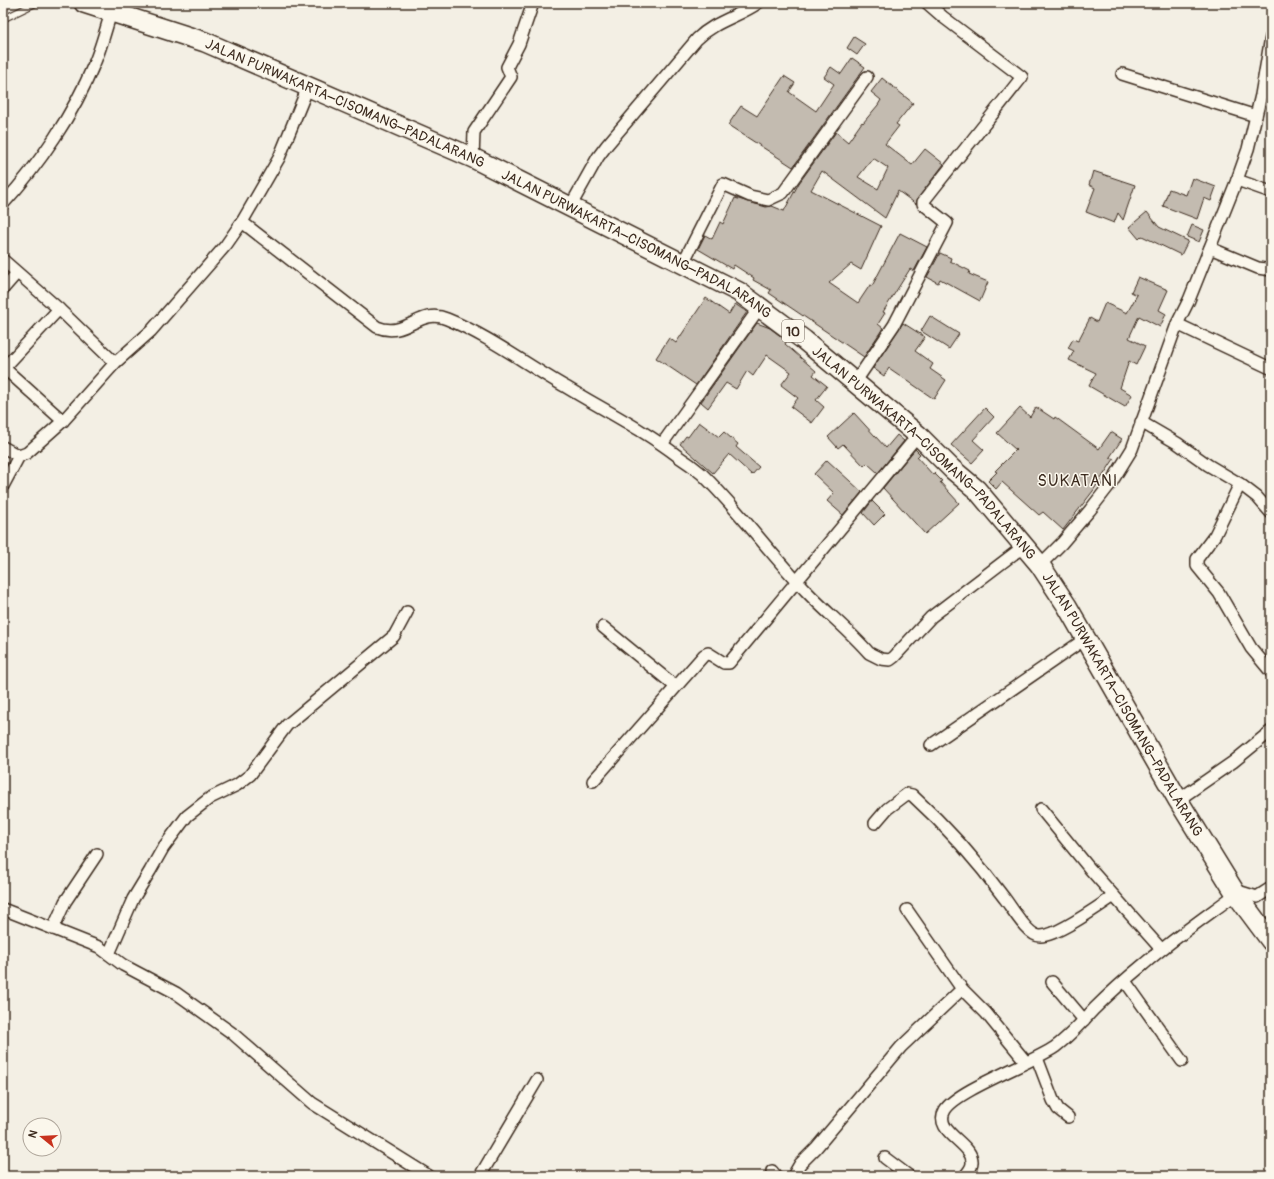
<svg xmlns="http://www.w3.org/2000/svg" width="1274" height="1179" font-family="Pangolin,sans-serif">
	<rect width="100%" height="100%" fill="#f3efe4"/>
	<filter id="ink" filterUnits="userSpaceOnUse"><feTurbulence type="fractalNoise" baseFrequency=".025" numOctaves="2"/><feDisplacementMap in="SourceGraphic" scale="8" xChannelSelector="R" yChannelSelector="G"/><feConvolveMatrix kernelMatrix="1 2 1 2 8 2 1 2 1" color-interpolation-filters="sRGB"/></filter>
	<g filter="url(#ink)">
		<g fill="#c3bbb0" stroke="#3b2a1e" fill-rule="evenodd">
			<path d="M854,37L865,44L857,55L847,48Z"/>
			<path d="M852,58L865,67L793,167L728,125L741,106L757,116L784,76L795,83L789,92L816,111L834,84L824,77L831,67L841,74Z"/>
			<path d="M882,78L913,103L896,124L899,126L885,144L912,165L925,149L944,164L918,198L916,204L898,191L885,218L822,171L811,190L881,226L861,270L851,264L829,283L858,303L870,285L872,286L900,233L927,247L914,271L910,269L883,312L885,313L878,324L883,328L864,357L769,293L771,290L753,280L754,278L734,265L732,269L698,249L705,235L712,239L720,222L723,224L735,198L766,207L772,206L784,211L799,183L836,132L848,142L862,122L863,123L878,105L881,100L871,92ZM873,158L888,168L878,189L858,177Z"/>
			<path d="M1093,171L1135,185L1123,220L1118,213L1114,223L1086,212L1095,188L1089,185Z"/>
			<path d="M1192,178L1216,187L1211,201L1204,198L1197,219L1163,206L1169,189L1186,195Z"/>
			<path d="M1147,212L1159,227L1188,241L1181,255L1142,236L1139,239L1129,227Z"/>
			<path d="M1192,225L1204,230L1199,242L1187,237Z"/>
			<path d="M940,253L951,258L950,261L970,271L969,274L988,282L980,301L940,279L938,283L927,277Z"/>
			<path d="M1138,277L1168,290L1159,310L1166,314L1160,327L1139,316L1129,338L1145,346L1136,365L1129,361L1120,388L1132,395L1125,407L1089,386L1096,373L1069,360L1074,351L1068,348L1073,339L1078,341L1090,318L1097,322L1105,303L1127,313L1137,295L1131,292Z"/>
			<path d="M706,298L729,314L735,304L747,312L696,385L656,358L669,338L676,343Z"/>
			<path d="M930,316L959,334L949,349L921,331Z"/>
			<path d="M757,323L770,328L787,341L785,344L816,371L813,375L827,386L816,400L824,407L812,423L791,407L798,398L781,385L791,372L767,355L753,376L747,371L736,389L726,383L708,408L701,402Z"/>
			<path d="M903,323L925,337L915,351L933,364L930,369L946,380L934,399L889,368L884,376L873,368Z"/>
			<path d="M1036,407L1054,419L1055,417L1099,449L1111,432L1122,439L1110,457L1114,459L1093,491L1063,530L1043,512L1039,515L1002,482L996,489L988,481L997,472L995,471L1016,450L997,433L1020,408L1030,417Z"/>
			<path d="M985,408L994,417L973,440L984,450L972,463L951,445Z"/>
			<path d="M854,413L886,448L897,435L904,441L878,473L867,463L864,466L843,444L838,448L828,437Z"/>
			<path d="M699,422L719,437L724,432L738,444L736,447L759,467L752,475L729,454L713,473L680,444L686,436L688,437Z"/>
			<path d="M915,449L920,454L917,457L933,475L934,473L942,481L940,482L959,503L925,534L883,488Z"/>
			<path d="M827,460L862,492L843,515L827,501L834,493L814,474Z"/>
			<path d="M872,501L885,514L874,525L863,513Z"/>
		</g>
		<g fill="none" stroke-linecap="round" stroke-linejoin="round">
			<defs>
				<path id="service" d="M3,19L36,3"/>
				<g id="minor">
					<path d="M1122,74L1256,116"/>
					<path d="M473,158L474,132L511,77L507,67L519,44L533,3"/>
					<path d="M1237,180L1271,192"/>
					<path d="M3,204C39,165 74,113 94,64C101,48 106,29 111,12"/>
					<path d="M570,207L598,157L607,145L697,39C715,21 738,17 758,3"/>
					<path d="M242,222L377,327C407,339 419,307 447,319C489,336 527,365 566,387C604,410 644,430 679,457C687,462 695,468 702,474C740,511 770,554 807,592C827,613 850,631 869,653L881,659L890,660L894,657L931,617L1024,546"/>
					<path d="M1210,248L1258,268L1271,270"/>
					<path d="M3,260L59,309L115,363"/>
					<path d="M683,263L723,184L750,196L768,200L783,193L867,77"/>
					<path d="M3,289L17,273"/>
					<path d="M1177,324L1270,368"/>
					<path d="M3,367L63,421"/>
					<path d="M4,368L59,309"/>
					<path d="M854,384L894,325L947,223L923,204V202L1022,77L943,17L927,3"/>
					<path d="M1141,422L1177,443L1208,465L1240,484L1257,497L1271,513"/>
					<path d="M662,444L760,307"/>
					<path d="M3,447L19,456L27,453L63,421L115,363L151,331L226,245L242,222L279,158L308,87"/>
					<path d="M1240,484L1215,535L1197,559V566L1219,593L1251,648L1271,672"/>
					<path d="M3,486L19,456"/>
					<path d="M1040,565L1062,543L1090,510L1111,483L1132,449L1177,324L1189,300L1237,180L1248,149L1261,95L1271,37"/>
					<path d="M603,627L675,686"/>
					<path d="M931,745L1085,639"/>
					<path d="M593,781L704,655L708,653L724,663H729L918,435"/>
					<path d="M1178,800L1233,762L1271,731"/>
					<path d="M1041,809L1090,869L1161,949"/>
					<path d="M875,823L887,809L907,794L912,795C946,826 978,862 1005,899C1012,908 1028,936 1040,936C1056,937 1099,906 1114,896"/>
					<path d="M3,909L99,947L123,965L176,993L232,1033L312,1103L429,1176"/>
					<path d="M907,910L962,989L986,1013L1026,1062"/>
					<path d="M53,929L65,902L97,854"/>
					<path d="M109,954L133,899L150,871L163,848L187,816L210,798L237,785L250,775L287,725L394,636L407,612"/>
					<path d="M1125,981L1182,1061"/>
					<path d="M1052,982L1084,1020"/>
					<path d="M1037,1058L1053,1100L1058,1109L1068,1117"/>
					<path d="M885,1158L909,1176"/>
					<path d="M772,1171L776,1176"/>
					<path d="M480,1176L537,1080"/>
					<path d="M793,1176L800,1164L816,1148L901,1047L962,989"/>
					<path d="M965,1176C968,1172 972,1168 972,1163C974,1143 932,1132 945,1110C957,1090 1032,1063 1055,1047C1070,1036 1082,1022 1094,1009C1110,993 1127,978 1144,964C1173,939 1205,917 1236,894L1241,892L1257,897L1271,888"/>
				</g>
				<g id="trunk">
					<path id="s1" d="M84,3L205,42L473,158L739,292L804,340L918,435L952,469L977,490L1040,565L1067,606L1178,800L1236,894L1271,941"/>
				</g>
			</defs>
			<use href="#service" stroke="#3b2a1e" stroke-width="8"/>
			<use href="#minor" stroke="#3b2a1e" stroke-width="14"/>
			<use href="#trunk" stroke="#3b2a1e" stroke-width="22"/>
			<use href="#service" stroke="#fbf7ec" stroke-width="5.5"/>
			<use href="#minor" stroke="#fbf7ec" stroke-width="11"/>
			<use href="#trunk" stroke="#fbf7ec" stroke-width="19"/>
		</g>
	</g>
	<g text-anchor="middle" stroke-width="3" stroke-linejoin="round" paint-order="stroke">
		<rect fill="#fbf7ec" stroke="#75685c" stroke-width="1" x="782" y="320" width="22" height="22" rx="3"/>
		<g font-size="13" font-weight="bold" fill="#3b2a1e">
			<text x="793" y="336">10</text>
		</g>
		<g font-size="14" fill="#3b2a1e" stroke="#fbf7ec">
			<text dy="5" stroke="none"><textPath href="#s1" startOffset="280">JALAN PURWAKARTA–CISOMANG–PADALARANG</textPath></text>
			<text dy="5" stroke="none"><textPath href="#s1" startOffset="604">JALAN PURWAKARTA–CISOMANG–PADALARANG</textPath></text>
			<text dy="5" stroke="none"><textPath href="#s1" startOffset="963">JALAN PURWAKARTA–CISOMANG–PADALARANG</textPath></text>
			<text dy="5" stroke="none"><textPath href="#s1" startOffset="1287">JALAN PURWAKARTA–CISOMANG–PADALARANG</textPath></text>
		</g>
		<g font-size="16" letter-spacing="1" fill="#3b2a1e" stroke="#fbf7ec">
			<text x="1078" y="486">SUKATANI</text>
		</g>
	</g>
	<rect width="1274" height="1179" fill="none" stroke="#fbf7ec" stroke-width="16"/>
	<rect x="8" y="8" width="1258" height="1163" fill="none" stroke="#3b2a1e" stroke-width="1.5" filter="url(#ink)"/>
	<g transform="translate(42 1137) rotate(288)"><circle r="19" fill="#fbf7ec" stroke="#aea59a"/>
	<path d="M0-3L7 15L0 10L-7 15Z" fill="#c8321e"/>
	<text y="-6" font-size="11" font-weight="bold" text-anchor="middle" fill="#3b2a1e">N</text>
	</g>
</svg>
